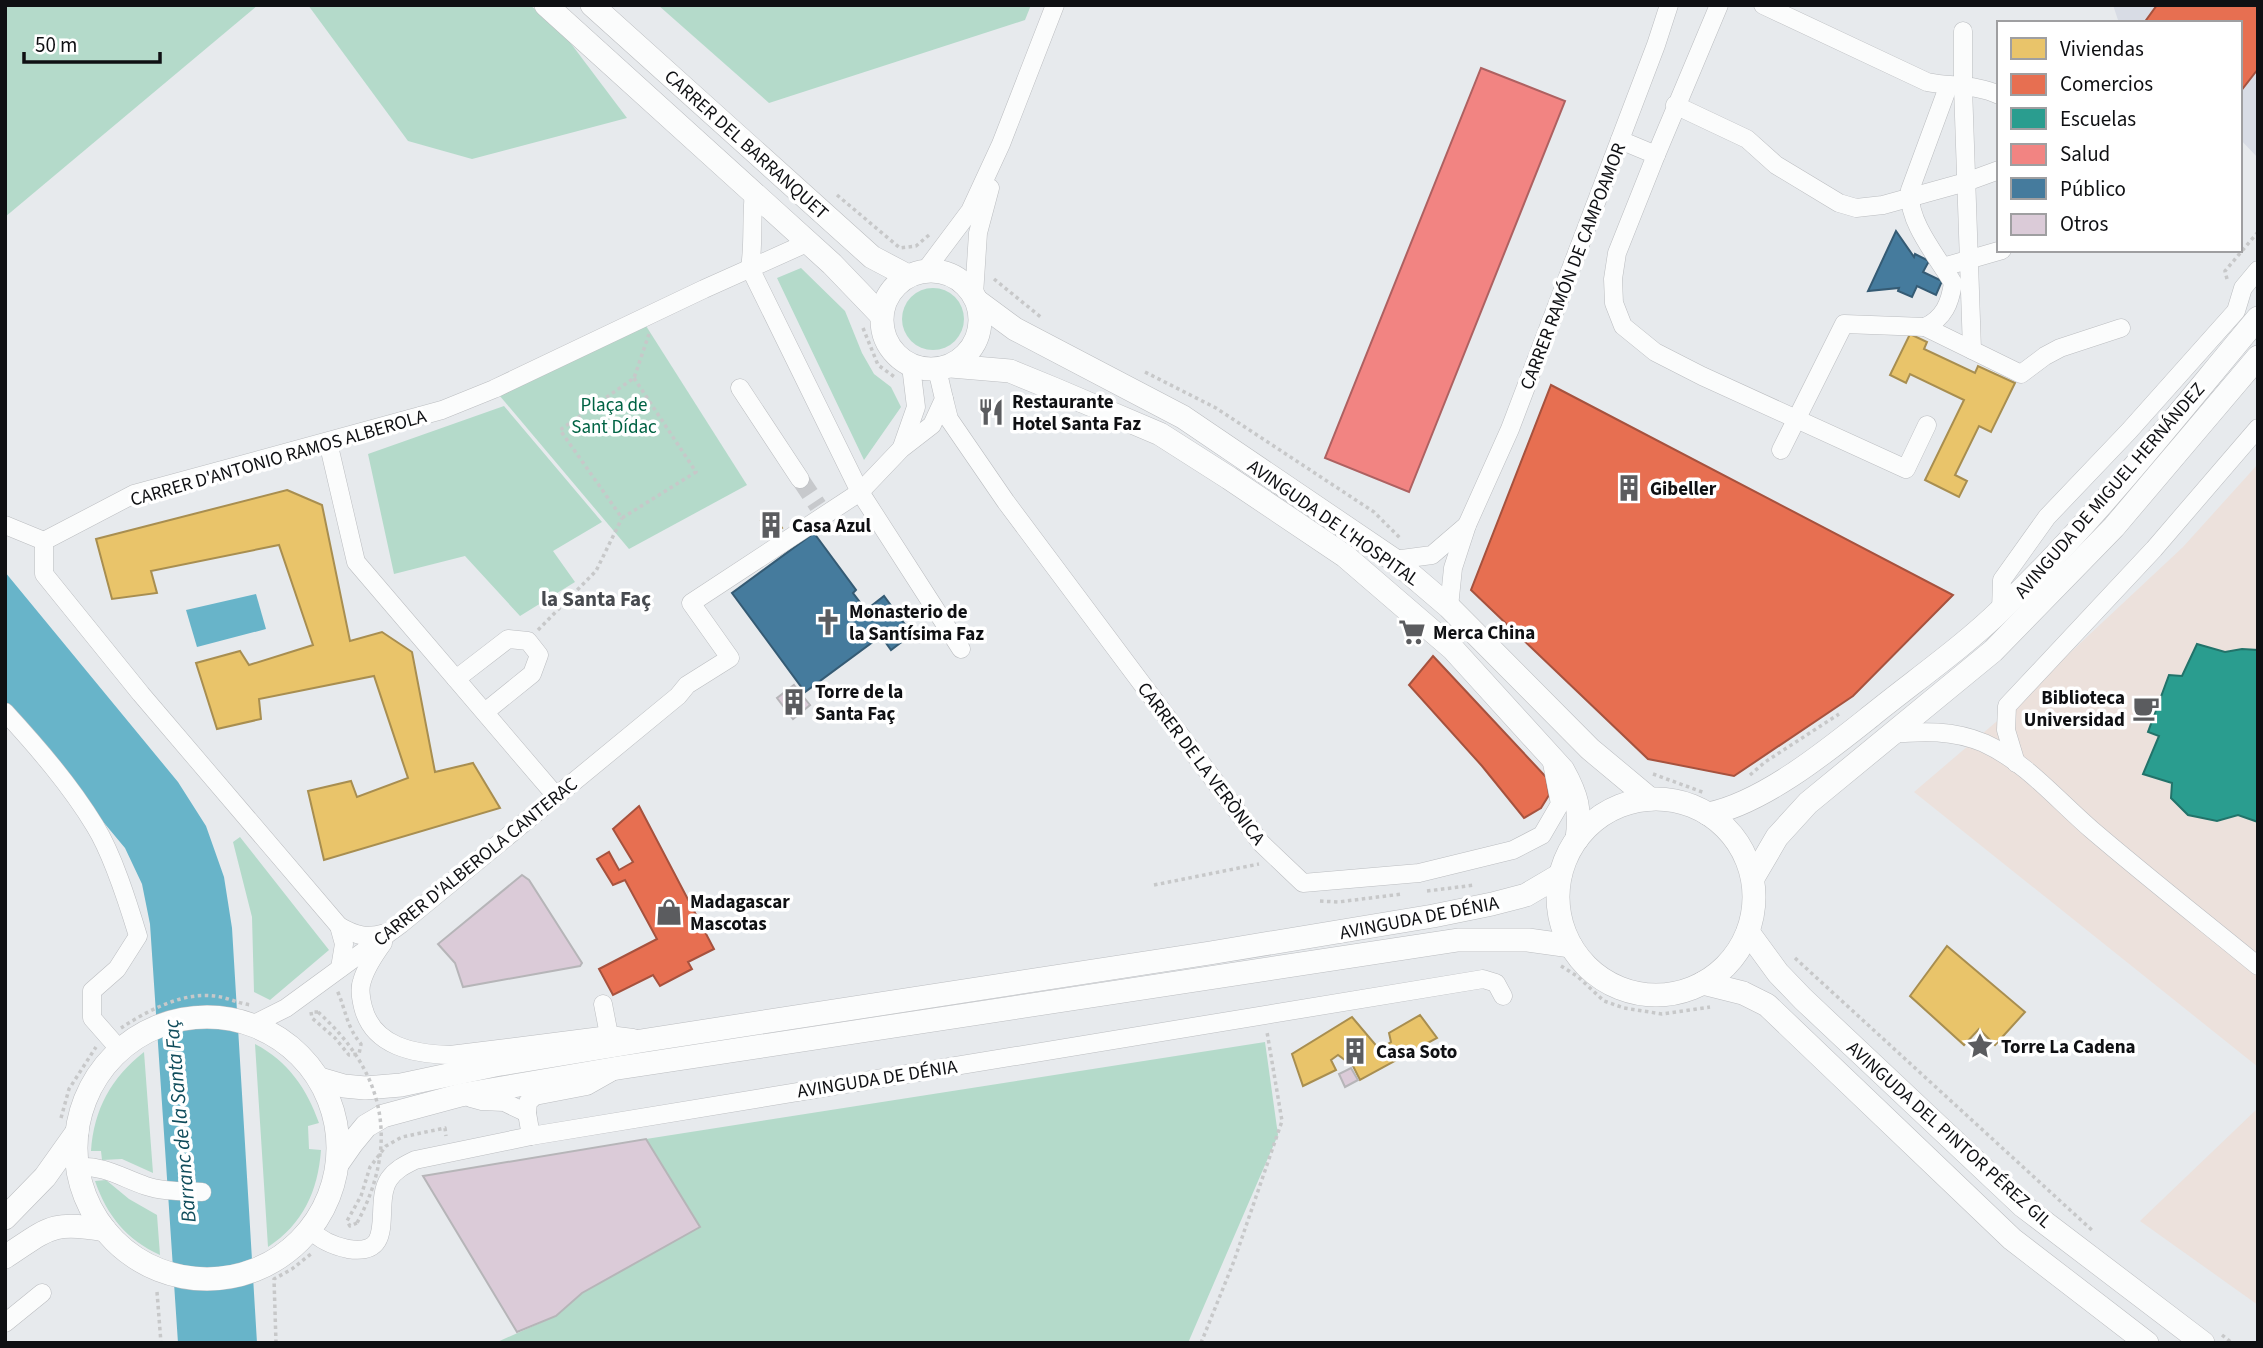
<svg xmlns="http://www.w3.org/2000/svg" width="2263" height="1348" font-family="'Source Sans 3',sans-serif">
	<rect width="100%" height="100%" fill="#e7eaed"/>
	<path fill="#d8dce5" d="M2113,5H2258V158L2240,139V23H2119Z"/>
	<g fill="#ece1dc">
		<path d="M2258,464V1067L1914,792L1996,722L2183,547Z"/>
		<path d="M2258,1108V1305L2140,1221Z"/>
	</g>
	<g fill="#b4daca">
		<path d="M5,5H258L5,217Z"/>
		<path d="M308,5H530L563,33L627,118L472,159L408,141Z"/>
		<path d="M658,5H1031L1025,20L769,103Z"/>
		<path d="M801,268L845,311L862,353L874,374L891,387L901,407L864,460L777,278Z"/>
		<circle cx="933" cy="319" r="31"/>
		<path d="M641,318L747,485L629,549L494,389Z"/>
		<path d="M504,406L602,522L553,551L575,582L520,616L465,556L394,574L368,454Z"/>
		<path d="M240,837L329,950L270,1000L254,992L252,917L233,842Z"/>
		<path d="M1265,1042L1278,1135L1188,1343H495L556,1316L582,1293L700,1227L646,1139Z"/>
		<path d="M255,1044C288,1061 307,1089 319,1123L308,1126L309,1149L321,1150C318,1191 303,1224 268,1247Z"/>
		<path d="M144,1052L153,1173L122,1159L102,1160L101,1151H91C94,1109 111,1078 144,1052Z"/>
		<path d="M106,1180L129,1199L157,1215L160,1255C127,1240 107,1216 95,1181Z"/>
	</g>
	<g fill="#68b4c9">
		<path d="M5,572L178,782L206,826L224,877L232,928L257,1343H178L150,924L142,884L125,848L5,704Z"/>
		<path d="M256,594L266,629L197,647L186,610Z"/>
	</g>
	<g fill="#e9c46a" stroke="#a88e50" stroke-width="2">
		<path d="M1910,334L1927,342L1924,349L1975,373L1978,366L2015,383L1991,432L1979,426L1955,475L1967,481L1959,497L1925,480L1964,400L1910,374L1906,383L1890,375Z"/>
		<path d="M287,490L322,505L350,641L382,632L412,652L435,772L473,763L500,808L324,860L308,791L351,781L357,797L408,778L374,676L259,699L261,719L217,729L196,663L240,651L249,665L313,645L279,545L151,571L157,593L112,599L96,539Z"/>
		<path d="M773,514L782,528L768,536L761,521Z"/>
		<path d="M1947,946L2025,1012L1995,1045L1979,1029L1964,1045L1910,996Z"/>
		<path d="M1420,1015L1437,1038L1360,1080L1353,1066L1338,1055L1331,1060L1336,1070L1303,1086L1292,1054L1352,1017L1379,1049L1391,1042L1389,1033Z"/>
	</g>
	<g fill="#e76f51" stroke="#a6523e" stroke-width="2">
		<path d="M2157,5H2258V69L2240,92V23H2144Z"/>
		<path d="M1551,385L1953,595L1853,696L1734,776L1648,759L1471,590Z"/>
		<path d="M1433,656L1546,777L1549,795L1541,808L1524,818L1482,766L1409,685Z"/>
		<path d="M639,806L714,949L688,962L692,969L660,986L653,975L613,995L599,969L657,939L625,880L613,885L597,859L609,852L619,870L633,862L613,829Z"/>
	</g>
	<path fill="#2a9d8f" stroke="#22736a" stroke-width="2" d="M2197,644L2225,652L2242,649L2258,650V822L2238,815L2217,821L2188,815L2171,798L2172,783L2143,774L2159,736L2148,732L2169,675L2182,676Z"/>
	<path fill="#f28482" stroke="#ae6161" stroke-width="2" d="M1481,68L1565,101L1409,492L1325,458Z"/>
	<g fill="#457b9d" stroke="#355b74" stroke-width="2">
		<path d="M1896,231L1914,257L1915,254L1929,261L1923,272L1942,281L1936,295L1917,286L1912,297L1898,291L1899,288L1868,291Z"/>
		<path d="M814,533L856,590L853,593L866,610L884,596L912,634L891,650L881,636L805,692L732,593Z"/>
	</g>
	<g fill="#dbcbd8" stroke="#b6b5b8" stroke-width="2">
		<path d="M794,685L810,705L793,719L777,698Z"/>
		<path d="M522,875L529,880L582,963L580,966L463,987L455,963L438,944Z"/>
		<path d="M1351,1068L1358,1080L1345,1087L1339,1074Z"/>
		<path d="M646,1139L700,1227L582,1293L556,1316L517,1332L423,1176Z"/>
	</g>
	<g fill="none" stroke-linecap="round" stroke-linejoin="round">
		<path stroke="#c7c9cc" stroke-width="18" stroke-dasharray="18 9" stroke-linecap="butt" d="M800,479L818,506"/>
		<defs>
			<g id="minor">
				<path d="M1763,5L1927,82C1951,87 1977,84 1999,95"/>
				<path d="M1963,31V87L1972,350"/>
				<path d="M1675,105L1747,139L1776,165L1839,203L1856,208L1883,205L1966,182L1999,170"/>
				<path d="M1620,140L1656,155L1617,253L1613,279L1614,303L1623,326L1655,352L1702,376L1906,469L1927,425"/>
				<path d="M1656,155L1719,5"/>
				<path d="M754,192C751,218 754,243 750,268L860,492L961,649"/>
				<path d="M1943,267L2002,250"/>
				<path d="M925,271L970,211L1001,144L1055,5"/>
				<path d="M974,295L978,233L990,188"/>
				<path d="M1925,327C1944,318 1950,303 1953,283C1937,256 1907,222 1910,190L1948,87"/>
				<path d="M740,388L800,479"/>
				<path d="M944,399L949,419L1006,502L1261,843L1303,883L1419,873L1513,850L1542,835L1560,804L1551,758"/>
				<path d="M328,442L356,562L556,796"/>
				<path d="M902,447L916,407L911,366"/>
				<path d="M1781,450L1844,324L1925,327L2021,374L2045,356L2060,348L2121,328"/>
				<path d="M5,525L44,541"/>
				<path d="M1394,560L1432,555L1467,525"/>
				<path d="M1449,607L1453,568L1467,525L1510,429L1656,45L1669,5"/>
				<path d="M2001,611L2002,580L2047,517L2129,431L2236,311L2243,288L2258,270"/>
				<path d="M456,679L508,639L528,641L539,655L532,674L485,712"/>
				<path d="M5,712C38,748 70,785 95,826C113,855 128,903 138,936L117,969L92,991V1018L120,1050"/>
				<path d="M1890,734C1923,731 1953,730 1984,743C2026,762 2058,801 2092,830C2147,877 2203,921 2258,966"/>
				<path d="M2016,763L2006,730L2007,706L2154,549L2258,428"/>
				<path d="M339,926C355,935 366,939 385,933"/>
				<path d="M383,943C375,954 366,967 362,981C359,989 361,999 363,1007C373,1047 415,1054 450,1055L609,1035L633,1038"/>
				<path d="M340,968L344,944L339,926L141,694L44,574V541L134,494L442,410L494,389L704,289L809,242"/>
				<path d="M603,1004L609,1035"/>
				<path d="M252,1025L286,1008L401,924L678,696L687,685L730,658L691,603L860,492L901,449L932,425L944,399L937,369"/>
				<path d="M471,1098L482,1101L504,1102L527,1113"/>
				<path d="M531,1136L527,1113L528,1102L535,1096L587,1086L610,1073"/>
				<path d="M77,1167C104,1165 122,1178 146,1186C164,1192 183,1191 202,1192"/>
				<path d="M311,1230C320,1240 334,1246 348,1249C399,1257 372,1205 389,1179C396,1169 405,1165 415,1160L531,1136L1483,979L1496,983L1503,996"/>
				<path d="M5,1323L42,1293"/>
			</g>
			<g id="major">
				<path d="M546,5L832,264L881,315"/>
				<path d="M592,5L872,257L908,276"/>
				<circle cx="931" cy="320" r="49"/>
				<path d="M977,301L1015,329L1183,417L1394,560L1449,607L1590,749L1650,799"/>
				<path d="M951,366L1010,371L1054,389L1160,434L1229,478L1345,556L1453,649L1563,770C1577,795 1581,810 1577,839"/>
				<circle cx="1656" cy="897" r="98"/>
				<path d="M1708,814C1763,803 1827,751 1871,716C1914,681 1962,648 2002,609C2095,520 2175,417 2258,318"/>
				<path d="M1753,878L1777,837L1808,803L1993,651L2114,527L2258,357"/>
				<path d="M1748,932L1778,973L1803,999L2023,1206L2203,1343"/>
				<path d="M1703,983L1743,993L1767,1005L2012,1239L2147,1343"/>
				<circle cx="207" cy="1148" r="131"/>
				<path d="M320,1079L344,1086L365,1088L401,1085L495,1065L647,1040L1210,953L1433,916L1492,904L1526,895L1560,875"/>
				<path d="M338,1163L352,1143L366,1126L383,1116L461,1095L618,1068L1458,940H1528L1571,946"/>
				<path d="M5,1218L45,1177L77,1132"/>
				<path d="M5,1257C48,1229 51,1220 105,1230"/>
			</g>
		</defs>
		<use href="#minor" stroke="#bbbdc0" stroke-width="19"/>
		<use href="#major" stroke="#bbbdc0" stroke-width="24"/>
		<g stroke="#c7c8c9" stroke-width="3.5" stroke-dasharray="3.5 3.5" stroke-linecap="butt">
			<path d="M837,195L900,248L916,246L929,235"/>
			<path d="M994,279L1042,318"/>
			<path d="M2227,279L2225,271L2258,232"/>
			<path d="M863,328L878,365L896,378"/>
			<path d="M1145,372L1216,408L1374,512L1401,539"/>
			<path d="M634,378L696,472L622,518L560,430L634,378L649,334"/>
			<path d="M538,630L596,571L622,518"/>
			<path d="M1653,774L1705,793"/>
			<path d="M1750,775L1765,762L1839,714"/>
			<path d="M1154,885L1259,864"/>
			<path d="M1427,891L1475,885"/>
			<path d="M1320,901L1338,902L1402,894"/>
			<path d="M1795,958L2094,1232"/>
			<path d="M1561,966L1577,976L1604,1001L1624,1008L1662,1014L1710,1007"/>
			<path d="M318,1012H311L312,1018L335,1038L349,1055L359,1054L361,1044C346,1026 346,1010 337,990"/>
			<path d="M121,1028C147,1011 182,992 214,996C227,997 239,1004 252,1005"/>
			<path d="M61,1118L69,1089L96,1047"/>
			<path d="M357,1223L350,1226L347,1221L361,1196L370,1167L386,1146L402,1137L445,1128L446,1136"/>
			<path d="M157,1292L161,1343"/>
			<path d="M2222,1335L2232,1343"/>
			<path d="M276,1343L274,1279L292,1269L312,1253"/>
			<path d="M1201,1343L1234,1261L1282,1121L1267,1032"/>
		</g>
		<use href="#minor" stroke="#fbfcfc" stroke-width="18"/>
		<use href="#major" stroke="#fbfcfc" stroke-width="23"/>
		<path stroke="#c7c8c9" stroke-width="3.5" stroke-dasharray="3.5 3.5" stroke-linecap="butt" d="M318,1012C385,1072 400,1143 357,1223"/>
	</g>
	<defs>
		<symbol id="restaurant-bare" viewBox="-9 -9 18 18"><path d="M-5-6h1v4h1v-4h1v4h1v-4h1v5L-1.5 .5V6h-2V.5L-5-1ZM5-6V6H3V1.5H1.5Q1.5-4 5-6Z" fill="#5b5c5f" stroke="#fff" stroke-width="2.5" paint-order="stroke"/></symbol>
		<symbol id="building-bare" viewBox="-9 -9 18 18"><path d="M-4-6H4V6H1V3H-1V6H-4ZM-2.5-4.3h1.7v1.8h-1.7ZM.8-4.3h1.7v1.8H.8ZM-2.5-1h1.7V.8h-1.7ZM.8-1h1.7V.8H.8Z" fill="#5b5c5f" stroke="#fff" stroke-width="2.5" paint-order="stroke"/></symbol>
		<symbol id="church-bare" viewBox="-9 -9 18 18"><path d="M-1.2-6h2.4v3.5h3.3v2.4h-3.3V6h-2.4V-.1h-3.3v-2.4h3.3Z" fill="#5b5c5f" stroke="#fff" stroke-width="2.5" paint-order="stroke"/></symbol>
		<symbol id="supermarket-bare" viewBox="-9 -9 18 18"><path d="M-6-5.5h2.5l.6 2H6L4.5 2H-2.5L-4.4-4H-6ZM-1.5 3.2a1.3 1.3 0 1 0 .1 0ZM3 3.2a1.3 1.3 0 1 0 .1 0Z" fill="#5b5c5f" stroke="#fff" stroke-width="2.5" paint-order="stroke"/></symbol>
		<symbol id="cafe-bare" viewBox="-9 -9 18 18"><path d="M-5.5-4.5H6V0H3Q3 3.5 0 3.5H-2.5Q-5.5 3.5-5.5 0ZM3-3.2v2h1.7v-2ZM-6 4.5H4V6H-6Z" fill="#5b5c5f" stroke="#fff" stroke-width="2.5" paint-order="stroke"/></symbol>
		<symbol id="shop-bare" viewBox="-9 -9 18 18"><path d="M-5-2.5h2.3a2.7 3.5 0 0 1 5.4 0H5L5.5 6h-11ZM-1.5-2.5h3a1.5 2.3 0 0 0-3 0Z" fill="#5b5c5f" stroke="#fff" stroke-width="2.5" paint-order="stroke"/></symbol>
		<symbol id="sight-bare" viewBox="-9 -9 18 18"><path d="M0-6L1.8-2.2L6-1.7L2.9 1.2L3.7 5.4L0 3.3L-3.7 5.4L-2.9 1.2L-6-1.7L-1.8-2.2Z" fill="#5b5c5f" stroke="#fff" stroke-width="2.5" paint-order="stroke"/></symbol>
	</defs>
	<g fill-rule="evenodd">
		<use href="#restaurant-bare" x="972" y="393" width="38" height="38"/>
		<use href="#building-bare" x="1610" y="469" width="38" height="38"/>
		<use href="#building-bare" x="752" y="506" width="38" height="38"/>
		<use href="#church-bare" x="809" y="603" width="38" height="38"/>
		<use href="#supermarket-bare" x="1393" y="613" width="38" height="38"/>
		<use href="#building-bare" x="775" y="683" width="38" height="38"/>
		<use href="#cafe-bare" x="2127" y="689" width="38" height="38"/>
		<use href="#shop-bare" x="650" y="893" width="38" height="38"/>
		<use href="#sight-bare" x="1961" y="1027" width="38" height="38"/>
		<use href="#building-bare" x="1336" y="1032" width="38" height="38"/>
	</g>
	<g text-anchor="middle" stroke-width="7" stroke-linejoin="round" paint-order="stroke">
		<g font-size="19" fill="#0f1013" stroke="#fff">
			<text transform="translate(747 144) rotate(42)" y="7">CARRER DEL BARRANQUET</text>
			<text transform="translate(1572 266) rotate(-69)" y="7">CARRER RAMÓN DE CAMPOAMOR</text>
			<text transform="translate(278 457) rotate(-16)" y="7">CARRER D'ANTONIO RAMOS ALBEROLA</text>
			<text transform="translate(2109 490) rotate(-49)" y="7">AVINGUDA DE MIGUEL HERNÁNDEZ</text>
			<text transform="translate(1334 522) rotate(35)" y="7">AVINGUDA DE L'HOSPITAL</text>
			<text transform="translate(1202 763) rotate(53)" y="7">CARRER DE LA VERÒNICA</text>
			<text transform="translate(475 861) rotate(-39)" y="7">CARRER D'ALBEROLA CANTERAC</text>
			<text transform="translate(1419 917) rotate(-11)" y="7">AVINGUDA DE DÉNIA</text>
			<text transform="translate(877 1078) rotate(-9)" y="7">AVINGUDA DE DÉNIA</text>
			<text transform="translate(1950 1134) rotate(42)" y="7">AVINGUDA DEL PINTOR PÉREZ GIL</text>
		</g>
		<g font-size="19" font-weight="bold" fill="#0f1013" stroke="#fff" text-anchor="start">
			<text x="1012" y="408">Restaurante<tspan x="1012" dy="22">Hotel Santa Faz</tspan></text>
			<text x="1650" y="495">Gibeller</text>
			<text x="792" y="532">Casa Azul</text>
			<text x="849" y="618">Monasterio de<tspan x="849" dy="22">la Santísima Faz</tspan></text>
			<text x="1433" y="639">Merca China</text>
			<text x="815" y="698">Torre de la<tspan x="815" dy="22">Santa Faç</tspan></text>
			<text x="2125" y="704" text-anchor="end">Biblioteca<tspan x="2125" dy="22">Universidad</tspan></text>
			<text x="690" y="908">Madagascar<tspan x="690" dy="22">Mascotas</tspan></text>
			<text x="2001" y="1053">Torre La Cadena</text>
			<text x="1376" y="1058">Casa Soto</text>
		</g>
		<g font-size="19" fill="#006344" stroke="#fff">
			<text x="614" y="411">Plaça de<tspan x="614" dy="22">Sant Dídac</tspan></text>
		</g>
		<g font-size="21" font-weight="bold" fill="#474a4f" stroke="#fff">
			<text x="596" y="606">la Santa Faç</text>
		</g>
		<g font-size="21" font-style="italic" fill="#0f4c5b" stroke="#fff">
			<text transform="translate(180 1121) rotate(-95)" y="7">Barranc de la Santa Faç</text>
		</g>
	</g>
	<rect width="2263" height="1348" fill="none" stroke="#0f1013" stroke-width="14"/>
	<rect x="1997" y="21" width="245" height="231" fill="#ffffff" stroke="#9f9fa1" stroke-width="2"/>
	<rect x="2011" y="38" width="35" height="21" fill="#e9c46a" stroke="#9f9fa1" stroke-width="2"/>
	<text x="2060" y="56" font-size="21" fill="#0f1013">Viviendas</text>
	<rect x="2011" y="74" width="35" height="21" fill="#e76f51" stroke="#9f9fa1" stroke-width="2"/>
	<text x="2060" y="91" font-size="21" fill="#0f1013">Comercios</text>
	<rect x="2011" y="108" width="35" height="21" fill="#2a9d8f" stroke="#9f9fa1" stroke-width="2"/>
	<text x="2060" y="126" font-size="21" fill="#0f1013">Escuelas</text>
	<rect x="2011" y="144" width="35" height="21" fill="#f28482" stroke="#9f9fa1" stroke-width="2"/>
	<text x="2060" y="161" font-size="21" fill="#0f1013">Salud</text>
	<rect x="2011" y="178" width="35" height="21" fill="#457b9d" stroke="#9f9fa1" stroke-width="2"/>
	<text x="2060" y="196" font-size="21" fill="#0f1013">Público</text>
	<rect x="2011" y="214" width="35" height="21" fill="#dbcbd8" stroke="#9f9fa1" stroke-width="2"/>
	<text x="2060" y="231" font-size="21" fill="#0f1013">Otros</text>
	<path d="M24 52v10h136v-10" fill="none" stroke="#0f1013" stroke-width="3.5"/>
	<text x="35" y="52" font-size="21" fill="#0f1013" stroke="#ffffff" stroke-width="5" paint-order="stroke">50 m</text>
</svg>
